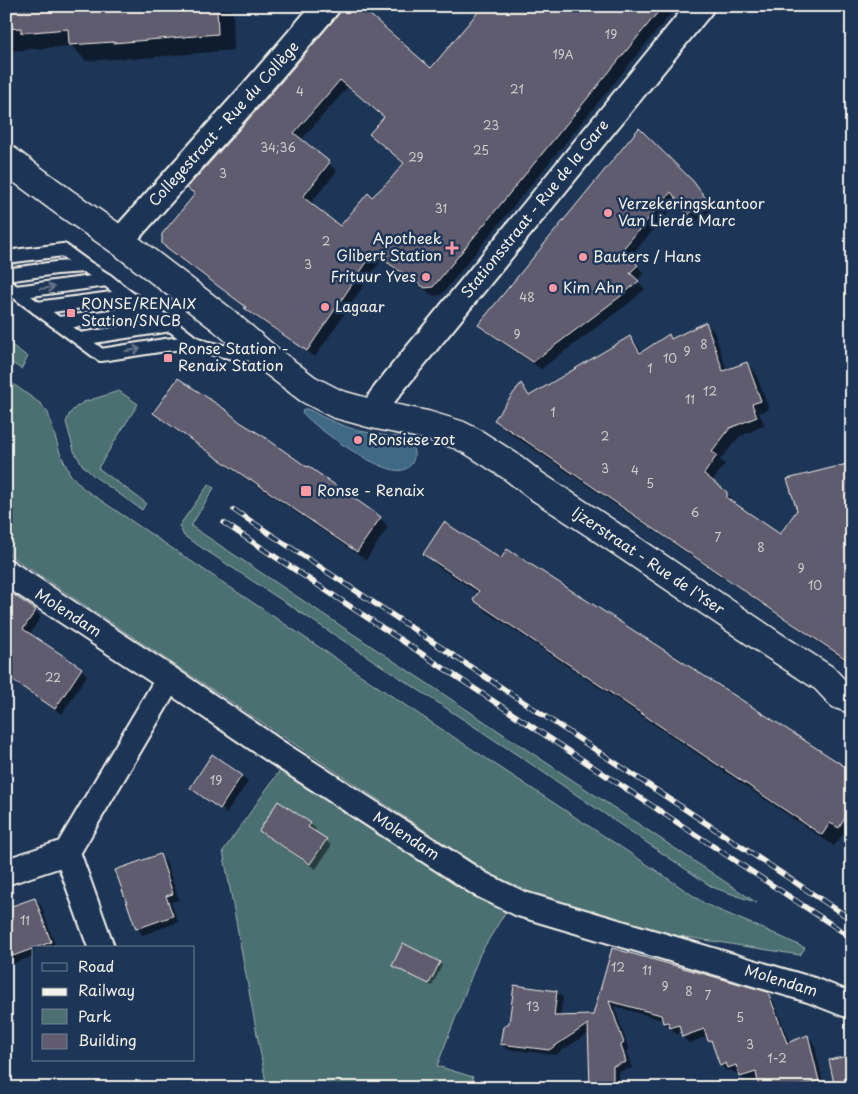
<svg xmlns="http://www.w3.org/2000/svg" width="858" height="1094" font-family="'Playpen Sans',sans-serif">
	<rect width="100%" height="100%" fill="#1d3557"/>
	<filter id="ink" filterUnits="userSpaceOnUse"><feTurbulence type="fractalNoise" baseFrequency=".02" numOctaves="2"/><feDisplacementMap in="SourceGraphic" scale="10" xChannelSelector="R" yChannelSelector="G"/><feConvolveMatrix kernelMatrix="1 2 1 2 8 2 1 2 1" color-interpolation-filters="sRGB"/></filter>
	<g filter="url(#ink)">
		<g fill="#4c7072" stroke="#a0b0ad">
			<path d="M6,341L28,357L21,369L6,359Z"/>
			<path d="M6,379L41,404L48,413L60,453L70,474L84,489L405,705L642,861L707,905L773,933L805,948L800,955L679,936L510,887L6,553Z"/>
			<path d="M119,391L138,404L98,468L146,503L142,510L95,477L83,466L74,451L66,422L70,413L76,407L84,402Z"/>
			<path d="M209,484L214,488L191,526L757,903L712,887L528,762L184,536L179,526Z"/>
			<path d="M285,763L506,911L480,954L437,1066L473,1077V1088H267L223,851Z"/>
		</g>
		<path fill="#3f6986" stroke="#879fad" d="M304,409C305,409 306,409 307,409C312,410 317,414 321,416C331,421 342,425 353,429C364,432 376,434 387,436C392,437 397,436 402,438C417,442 419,465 403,470C384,476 314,428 302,412Z"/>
		<g fill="#0007" fill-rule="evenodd">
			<path d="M6,6H231V12L233,14L234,50L131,59L130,58L86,61L72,46L6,51Z"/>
			<path d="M467,6H677L441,295L434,296L381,260L315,357L254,316L247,308L171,252L163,244L196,195L189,188L265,102L339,16L431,70L477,15ZM348,87L385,118L405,164L390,182L341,228L310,204L337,171L301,140Z"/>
			<path d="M639,130L700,191L714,208L697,221L689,214L679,200L629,258L644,273L637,281L645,289L629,303L541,369L487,332L480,325Z"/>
			<path d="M706,323L714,332L727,371L747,363L755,372L769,409L759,413L765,425L739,437L720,460L725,464L712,482L726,493L735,502V505L781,536L850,464L852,466V665L504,429L496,420L521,385L531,397L630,338L638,346L642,353L669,336L673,340Z"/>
			<path d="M155,413L239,423L380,518L388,527L366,560L259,487L224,464L163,421Z"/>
			<path d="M425,554L502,561L852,773V840L843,834L834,846L487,612L475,600L479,594L437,566Z"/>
			<path d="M6,592L35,611L41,617L29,635L81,669L87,675L62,714L31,694L25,688Z"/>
			<path d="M242,776L248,782L226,814L224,812L225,811L196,791V792L191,787Z"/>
			<path d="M310,824L316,829L314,832L326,840L331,846L316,869L266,836L261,831Z"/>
			<path d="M160,856L166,862L179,900L171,902L178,922L143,935L137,928Z"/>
			<path d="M35,899L41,905L56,948H34V956L6,966V910Z"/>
			<path d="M613,950L767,993L773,1000L790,1043L808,1036L814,1042L824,1087L760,1088L759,1079L747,1083L741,1077L739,1071L735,1073L731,1070L727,1071L721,1065L714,1045L710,1040L708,1036L689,1043L683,1037L682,1032L677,1034L664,1022L663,1020L614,1006L629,1050L626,1051L632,1068L618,1072V1088H590L589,1033L555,1055L507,1049L501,1043L510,1024L515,986L557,992L563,998L560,1017L594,1016Z"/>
			<path d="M439,963L442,965L432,986L396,968L393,965Z"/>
		</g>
		<g fill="#605b6f" stroke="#f4f1e8" fill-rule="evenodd">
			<path d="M6,6H217L218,34L113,43V42L69,45L68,29L21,33V28L6,29Z"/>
			<path d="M341,6H360L431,68L483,6H663L433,287L425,288L373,253L307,351L244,308L246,307L162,244V234L195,194L187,188L264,102L338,15L341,9ZM340,80L384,117L369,134L404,163L389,181L372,197L368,193L340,226L303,197L330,162L294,133Z"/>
			<path d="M639,128L693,181L707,200L688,215L671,192L622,250L638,265L630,273L639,281L621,296L533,362L478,325Z"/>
			<path d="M706,322L723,371L747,362L761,401L752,404L757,417L730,428L712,452L717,455L704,474L727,492V498L780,534L797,510L787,479L851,463L852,484V663L778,614L523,439L494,420L521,383L529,396L630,336L640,353L669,334L671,339Z"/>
			<path d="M178,378L226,410L240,422L263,436L307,467L308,466L381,517L357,552L250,479V480L214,456L153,413Z"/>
			<path d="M444,522L501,559L507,549L852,771V806L839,828L830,823L822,835L473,600L479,591L423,554Z"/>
			<path d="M6,590L36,610L23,629L82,668L55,709L6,676Z"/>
			<path d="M212,754L242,775L220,809L190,788Z"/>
			<path d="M278,801L311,823L308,827L327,839L310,864L259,831Z"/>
			<path d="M160,854L173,894L166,896L173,916L136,929L115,870Z"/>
			<path d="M35,898L51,942L13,956L6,935V908Z"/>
			<path d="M403,943L440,962L429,984L392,966Z"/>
			<path d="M612,948L768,992L787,1043L808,1035L819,1081L791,1088H759L756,1072L740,1077L736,1065L728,1068L726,1063L720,1066L711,1040L708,1041L704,1029L682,1037L679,1025L670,1028L668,1022L663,1023L661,1015L609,1001L624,1043L621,1045L626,1062L613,1066V1088H590L588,1024L549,1050L500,1044L503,1027L509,1023L514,985L557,991L554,1016L593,1015Z"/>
			<path d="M852,1055V1088H835L829,1060Z"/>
		</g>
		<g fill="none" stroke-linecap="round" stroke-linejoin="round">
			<defs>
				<g id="lane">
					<path d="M6,257L63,250L85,266L107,280L127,296L171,325L193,342L205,347L233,353L257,355"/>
					<path d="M6,275L56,268L85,266"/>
					<path d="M6,285L101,355L165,345L193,342"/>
					<path d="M16,292L107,280"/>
					<path d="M37,308L127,296"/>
					<path d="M59,323L149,311"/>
					<path d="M80,339L171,325"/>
				</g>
				<g id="street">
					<path d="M120,241L253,92L327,6"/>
					<path d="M373,414L381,399L395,381L701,6"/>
					<path d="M6,572L169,679L278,753L480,884L521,904L811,990L852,1006"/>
					<path d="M6,872L67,852"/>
					<path d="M101,947L67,852L169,679"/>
				</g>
				<path id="secondary" d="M6,159L64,202L120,241L223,320L265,356L308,389L337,404L373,414L426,425L459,435L473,442L512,467L535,485L596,525L773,645L824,678L840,695L852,699"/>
			</defs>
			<use href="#lane" stroke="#f4f1e8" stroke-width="16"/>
			<use href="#street" stroke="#f4f1e8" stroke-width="29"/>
			<use href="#secondary" stroke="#f4f1e8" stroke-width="31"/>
			<use href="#lane" stroke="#1d3557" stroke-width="12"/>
			<use href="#street" stroke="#1d3557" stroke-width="25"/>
			<use href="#secondary" stroke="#1d3557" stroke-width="28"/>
			<defs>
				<g id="rail">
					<path d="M234,510L852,920"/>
					<path d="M224,523L852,938"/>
				</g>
			</defs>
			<use href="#rail" stroke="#f4f1e8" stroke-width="5.5"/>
			<use href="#rail" stroke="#1d3557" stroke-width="4" stroke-dasharray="11" stroke-linecap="butt"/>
		</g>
		<defs><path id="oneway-shaft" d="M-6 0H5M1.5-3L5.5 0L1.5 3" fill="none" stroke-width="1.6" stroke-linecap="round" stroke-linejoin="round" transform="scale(1.25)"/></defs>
		<g stroke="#68778a">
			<use href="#oneway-shaft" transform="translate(47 288) rotate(-8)"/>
			<use href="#oneway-shaft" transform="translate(133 350) rotate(-9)"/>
		</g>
	</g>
	<g fill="#ff9aa2" stroke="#1d3557" stroke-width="2">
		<circle cx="608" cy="213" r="5"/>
		<path d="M449.5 240.5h5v5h5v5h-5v5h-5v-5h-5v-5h5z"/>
		<circle cx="583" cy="257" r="5"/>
		<circle cx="426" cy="277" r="5"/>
		<circle cx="553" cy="288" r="5"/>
		<circle cx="325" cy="307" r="5"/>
		<rect x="66" y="308" width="10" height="10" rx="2.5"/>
		<rect x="163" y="353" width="10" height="10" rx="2.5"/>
		<circle cx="358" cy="440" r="5"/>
		<rect x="300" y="485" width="12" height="12" rx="2.5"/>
	</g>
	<g text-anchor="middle" stroke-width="5" stroke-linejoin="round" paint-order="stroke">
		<g font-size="12" fill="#cfccca">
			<text x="611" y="39">19</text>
			<text x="563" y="59">19A</text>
			<text x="517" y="94">21</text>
			<text x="300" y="96">4</text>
			<text x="491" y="130">23</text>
			<text x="278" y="152">34;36</text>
			<text x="481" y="155">25</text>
			<text x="416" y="162">29</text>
			<text x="223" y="178">3</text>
			<text x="441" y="213">31</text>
			<text x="326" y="246">2</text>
			<text x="308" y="269">3</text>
			<text x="527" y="302">48</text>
			<text x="517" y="339">9</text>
			<text x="704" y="349">8</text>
			<text x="687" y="356">9</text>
			<text x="670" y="363">10</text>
			<text x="650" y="373">1</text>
			<text x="710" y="396">12</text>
			<text x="690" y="404">11</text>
			<text x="553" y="417">1</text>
			<text x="605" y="441">2</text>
			<text x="605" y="473">3</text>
			<text x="635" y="475">4</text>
			<text x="650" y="488">5</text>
			<text x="695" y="517">6</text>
			<text x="718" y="542">7</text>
			<text x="761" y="552">8</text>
			<text x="801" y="573">9</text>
			<text x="815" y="590">10</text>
			<text x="53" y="682">22</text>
			<text x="216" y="785">19</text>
			<text x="25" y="925">11</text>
			<text x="618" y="972">12</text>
			<text x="647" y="975">11</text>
			<text x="665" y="991">9</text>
			<text x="689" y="996">8</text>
			<text x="708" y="1000">7</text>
			<text x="533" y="1011">13</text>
			<text x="740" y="1022">5</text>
			<text x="750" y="1049">3</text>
			<text x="777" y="1063">1-2</text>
		</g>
		<g font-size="15" fill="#f4f1e8" stroke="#1d3557">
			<text transform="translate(224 124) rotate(-48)" y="5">Collegestraat - Rue du Collège</text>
			<text transform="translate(535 209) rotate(-51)" y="5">Stationsstraat - Rue de la Gare</text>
			<text transform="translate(648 561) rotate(34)" y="5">Ijzerstraat - Rue de l'Yser</text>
			<text transform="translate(68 613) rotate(33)" y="5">Molendam</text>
			<text transform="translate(406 836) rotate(33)" y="5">Molendam</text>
			<text transform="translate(781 981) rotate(17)" y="5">Molendam</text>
		</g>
		<g font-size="15" fill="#f4f1e8" stroke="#1d3557" text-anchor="start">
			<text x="618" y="209">Verzekeringskantoor<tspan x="618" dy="17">Van Lierde Marc</tspan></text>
			<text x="442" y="244" text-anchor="end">Apotheek<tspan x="442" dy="17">Glibert Station</tspan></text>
			<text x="593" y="262">Bauters / Hans</text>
			<text x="416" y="282" text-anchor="end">Frituur Yves</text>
			<text x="563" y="293">Kim Ahn</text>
			<text x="81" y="309">RONSE/RENAIX<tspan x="81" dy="17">Station/SNCB</tspan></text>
			<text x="335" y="312">Lagaar</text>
			<text x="178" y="354">Ronse Station -<tspan x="178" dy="17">Renaix Station</tspan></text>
			<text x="368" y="445">Ronsiese zot</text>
			<text x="317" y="496">Ronse - Renaix</text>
		</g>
	</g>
	<rect width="858" height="1094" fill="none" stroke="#1d3557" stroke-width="25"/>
	<rect x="12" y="12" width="833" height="1069" fill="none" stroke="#f4f1e8" stroke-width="2" filter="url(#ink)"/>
	<rect x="32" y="946" width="162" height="115" fill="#1d3557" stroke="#738091"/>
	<rect x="42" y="963" width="25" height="8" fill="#1d3557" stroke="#738091"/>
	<text x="78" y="972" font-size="15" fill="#f4f1e8">Road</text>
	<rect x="42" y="988" width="25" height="8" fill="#f4f1e8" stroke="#738091"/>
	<text x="78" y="996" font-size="15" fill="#f4f1e8">Railway</text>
	<rect x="42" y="1009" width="25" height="15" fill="#4c7072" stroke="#738091"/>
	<text x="78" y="1022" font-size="15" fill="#f4f1e8">Park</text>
	<rect x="42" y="1034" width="25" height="15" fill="#605b6f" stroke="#738091"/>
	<text x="78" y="1046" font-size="15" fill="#f4f1e8">Building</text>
</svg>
